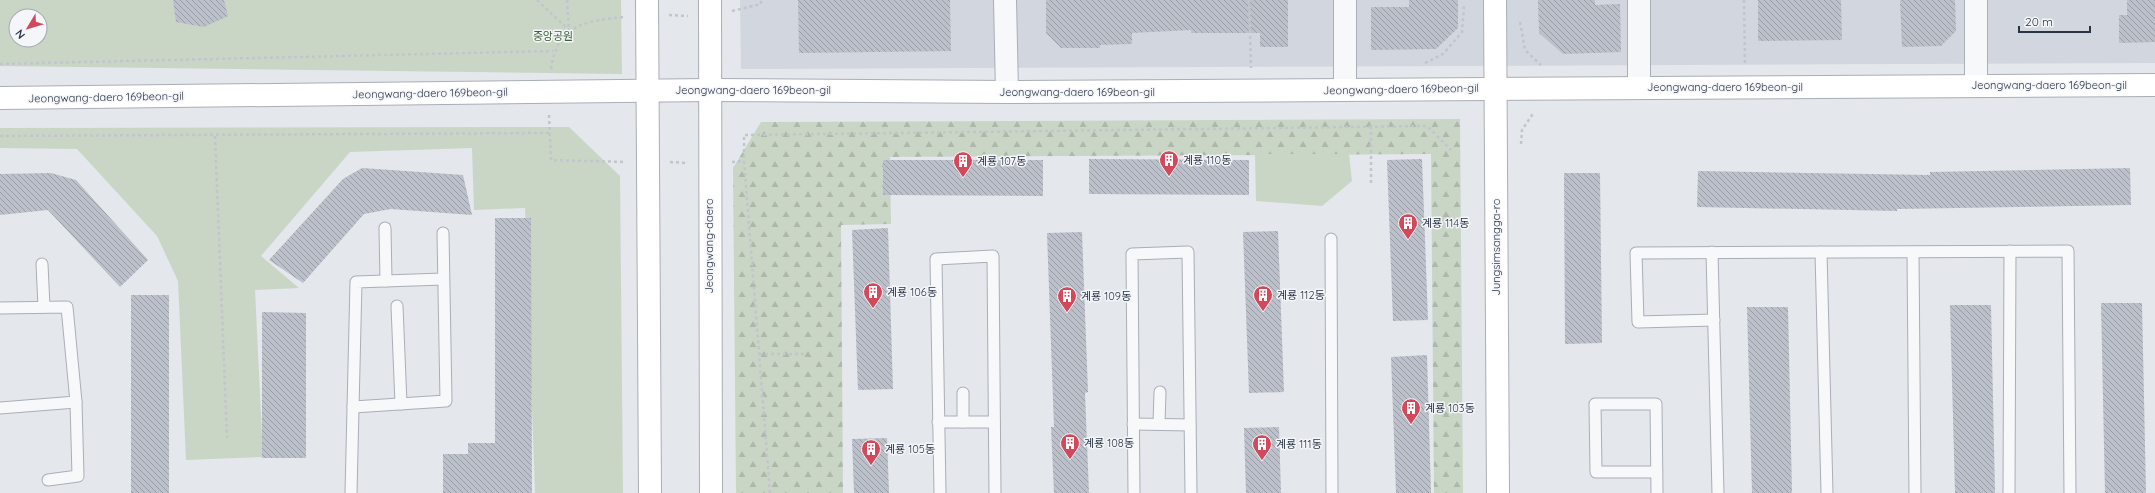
<svg xmlns="http://www.w3.org/2000/svg" width="2155" height="493" font-family="Quicksand,'Noto Sans KR',sans-serif">
	<defs>
		<pattern id="forest-firs" width="22" height="20" patternUnits="userSpaceOnUse"><rect width="22" height="20" fill="#c9d6c5"/><path d="M5 1l3.5 6h-7zM16 11l3.5 6h-7z" fill="#adb8ab"/></pattern>
		<pattern id="building-back-hatch" width="6" height="6" patternUnits="userSpaceOnUse"><rect width="6" height="6" fill="#bbc0ca"/><path d="M-1 5l2 2M0 0l6 6M5-1l2 2" fill="none" stroke="#989da6"/></pattern>
	</defs>
	<rect width="100%" height="100%" fill="#e4e7ec"/>
	<path fill="#d2d6de" d="M740,0H2155V63L741,69Z"/>
	<path fill="url(#forest-firs)" d="M1460,119L1463,493H1434L1431,154L890,157L891,224L841,225L843,493H736L733,168L761,122Z"/>
	<g fill="#c9d6c5" fill-rule="evenodd">
		<path d="M0,0H621L622,74L0,66ZM16,16H40V40H16Z"/>
		<path d="M569,127L620,176L623,493H535L525,208L474,210L472,148L350,152L261,256L299,288L255,290L263,457L186,460L178,281L157,236L77,149L0,148V128Z"/>
		<path d="M1255,154H1349L1352,181L1322,206L1256,201Z"/>
	</g>
	<g fill="url(#building-back-hatch)">
		<path d="M173,0H224L228,16L204,27L176,22Z"/>
		<path d="M798,0H950L951,51L799,53Z"/>
		<path d="M1046,0H1288V47H1260V33H1191V30L1132,33V44L1100,45V48H1061L1046,33Z"/>
		<path d="M1409,0H1458V28L1436,49L1371,50V7H1409Z"/>
		<path d="M1538,0H1595V5L1620,4L1621,52L1563,54L1539,33Z"/>
		<path d="M1758,0H1841L1842,40L1758,41Z"/>
		<path d="M1900,0H1955L1956,31L1941,46L1902,47Z"/>
		<path d="M2127,0H2155V42L2119,43V15H2127Z"/>
		<path d="M1089,159L1249,160V195L1089,194Z"/>
		<path d="M1422,159L1428,320L1393,321L1387,160Z"/>
		<path d="M883,160H1043V196L883,195Z"/>
		<path d="M362,168L463,175L472,215L391,209L364,214L303,283L269,260L343,179Z"/>
		<path d="M2130,168L2131,205L1897,209V211L1697,207L1698,171L1930,175V172Z"/>
		<path d="M51,173L76,180L148,260L120,287L48,210L0,215V174Z"/>
		<path d="M1564,173H1600L1602,343L1565,344Z"/>
		<path d="M495,218H531L532,493H443V454H468V443H495Z"/>
		<path d="M888,228L893,389L858,390L852,230Z"/>
		<path d="M1278,231L1284,392L1249,393L1243,232Z"/>
		<path d="M1082,232L1088,392L1085,393L1089,493H1054L1051,427H1054L1047,233Z"/>
		<rect x="131" y="295" width="38" height="198"/>
		<path d="M2101,303H2142L2146,493H2105Z"/>
		<path d="M1950,305H1991L1995,493H1955Z"/>
		<path d="M1747,307H1788L1792,493H1752Z"/>
		<path d="M262,312L306,313V458H262Z"/>
		<path d="M1427,355L1431,493H1396L1391,357Z"/>
		<path d="M1279,427L1281,493H1246L1244,428Z"/>
		<path d="M887,438L889,493H854L852,439Z"/>
	</g>
	<g fill="none" stroke-linecap="round" stroke-linejoin="round">
		<defs>
			<g id="lane">
				<path d="M385,228L386,281"/>
				<path d="M1331,239L1332,493"/>
				<path d="M1712,252L1718,493"/>
				<path d="M1821,252L1827,493"/>
				<path d="M1913,252L1915,493"/>
				<path d="M42,264L44,307"/>
				<path d="M397,306L401,404"/>
				<path d="M0,308L67,307L76,402L0,408"/>
				<path d="M1714,320L1638,322L1636,253L2068,251L2070,493"/>
				<path d="M353,407L446,401L443,233"/>
				<path d="M938,422H994"/>
				<path d="M963,422V393"/>
				<path d="M1133,424L1190,425"/>
				<path d="M1159,424L1160,392"/>
				<path d="M1657,472H1596L1595,404H1656L1657,493"/>
				<path d="M48,480L78,476L76,402"/>
				<path d="M351,493L356,282L443,279"/>
				<path d="M940,493L936,259L993,256L995,493"/>
				<path d="M1134,493L1132,254L1188,252L1191,493"/>
				<path d="M2009,493L2010,251"/>
			</g>
			<g id="street">
				<path d="M1005,0L1007,92"/>
				<path d="M1345,0V90"/>
				<path d="M1976,0V86"/>
				<path d="M1639,88V0"/>
			</g>
			<g id="secondary">
				<path d="M647,0L650,493"/>
				<path d="M710,0L711,493"/>
				<path d="M1495,0L1498,493"/>
				<path d="M0,98L709,90L1007,92L2155,85"/>
			</g>
		</defs>
		<use href="#lane" stroke="#a9aeb7" stroke-width="13"/>
		<use href="#street" stroke="#a9aeb7" stroke-width="24"/>
		<use href="#secondary" stroke="#a9aeb7" stroke-width="24"/>
		<g stroke="#c2c5cb" stroke-width="2.5" stroke-dasharray="3 3" stroke-linecap="butt">
			<path d="M537,0L569,30"/>
			<path d="M567,0L569,29"/>
			<path d="M1249,0L1251,68"/>
			<path d="M1744,0L1745,65"/>
			<path d="M732,11L761,4V0"/>
			<path d="M669,15L688,16"/>
			<path d="M1520,22L1525,50L1541,65"/>
			<path d="M1425,63L1443,54L1462,32L1464,6"/>
			<path d="M0,64L553,51"/>
			<path d="M551,69C557,24 586,21 624,17"/>
			<path d="M549,115L551,160L625,162"/>
			<path d="M1371,126V186"/>
			<path d="M0,136L549,133"/>
			<path d="M215,136L227,438"/>
			<path d="M1521,144L1522,130L1534,112"/>
			<path d="M670,162L687,163"/>
			<path d="M732,162L744,161"/>
			<path d="M759,354H807"/>
			<path d="M770,493L744,161V135L1427,126L1451,150"/>
		</g>
		<use href="#lane" stroke="#f7f8fa" stroke-width="11"/>
		<use href="#street" stroke="#f7f8fa" stroke-width="22"/>
		<use href="#secondary" stroke="#fff" stroke-width="22"/>
	</g>
	<defs>
		<symbol id="building-pin" viewBox="-11 -11 22 30"><path d="M0 17L-7.5 6A9.5 9.5 0 1 1 7.5 6Z" fill="#d1495b" stroke="#f4f6f9"/><path d="M-4-6H4V6H1V3H-1V6H-4ZM-2.5-4.3h1.7v1.8h-1.7ZM.8-4.3h1.7v1.8H.8ZM-2.5-1h1.7V.8h-1.7ZM.8-1h1.7V.8H.8Z" fill="#fff"/></symbol>
	</defs>
	<g fill-rule="evenodd">
		<use href="#building-pin" x="1158" y="149" width="22" height="30"/>
		<use href="#building-pin" x="952" y="150" width="22" height="30"/>
		<use href="#building-pin" x="1397" y="212" width="22" height="30"/>
		<use href="#building-pin" x="862" y="281" width="22" height="30"/>
		<use href="#building-pin" x="1252" y="284" width="22" height="30"/>
		<use href="#building-pin" x="1056" y="285" width="22" height="30"/>
		<use href="#building-pin" x="1400" y="397" width="22" height="30"/>
		<use href="#building-pin" x="1059" y="432" width="22" height="30"/>
		<use href="#building-pin" x="1251" y="433" width="22" height="30"/>
		<use href="#building-pin" x="860" y="438" width="22" height="30"/>
	</g>
	<g text-anchor="middle" stroke-width="3" stroke-linejoin="round" paint-order="stroke">
		<g font-size="11" fill="#3f6138" stroke="#f4f6f9">
			<text x="553" y="40">중앙공원</text>
		</g>
		<g font-size="11" fill="#2b3445" stroke="#f4f6f9">
			<text x="2049" y="89">Jeongwang-daero 169beon-gil</text>
			<text x="1725" y="91">Jeongwang-daero 169beon-gil</text>
			<text transform="translate(1401 89) rotate(-1)" y="4">Jeongwang-daero 169beon-gil</text>
			<text x="753" y="94">Jeongwang-daero 169beon-gil</text>
			<text x="1077" y="96">Jeongwang-daero 169beon-gil</text>
			<text transform="translate(430 93) rotate(-1)" y="4">Jeongwang-daero 169beon-gil</text>
			<text transform="translate(106 97) rotate(-1)" y="4">Jeongwang-daero 169beon-gil</text>
			<text transform="translate(709 246) rotate(-90)" y="4">Jeongwang-daero</text>
			<text transform="translate(1496 247) rotate(-90)" y="4">Jungsimsangga-ro</text>
		</g>
		<g font-size="11" fill="#2b3445" stroke="#f4f6f9" text-anchor="start">
			<text x="1183" y="164">계룡 110동</text>
			<text x="977" y="165">계룡 107동</text>
			<text x="1422" y="227">계룡 114동</text>
			<text x="887" y="296">계룡 106동</text>
			<text x="1277" y="299">계룡 112동</text>
			<text x="1081" y="300">계룡 109동</text>
			<text x="1425" y="412">계룡 103동</text>
			<text x="1084" y="447">계룡 108동</text>
			<text x="1276" y="448">계룡 111동</text>
			<text x="885" y="453">계룡 105동</text>
		</g>
	</g>
	<g transform="translate(28 28) rotate(232)"><circle r="19" fill="#f4f6f9" stroke="#a4a8b1"/>
	<path d="M0-3L7 15L0 10L-7 15Z" fill="#d1495b"/>
	<text y="-6" font-size="11" font-weight="bold" text-anchor="middle" fill="#2b3445">N</text>
	</g>
	<path d="M2019 26v6h71v-6" fill="none" stroke="#2b3445" stroke-width="2"/>
	<text x="2025" y="26" font-size="12" fill="#2b3445" stroke="#f4f6f9" stroke-width="3" paint-order="stroke">20 m</text>
</svg>
